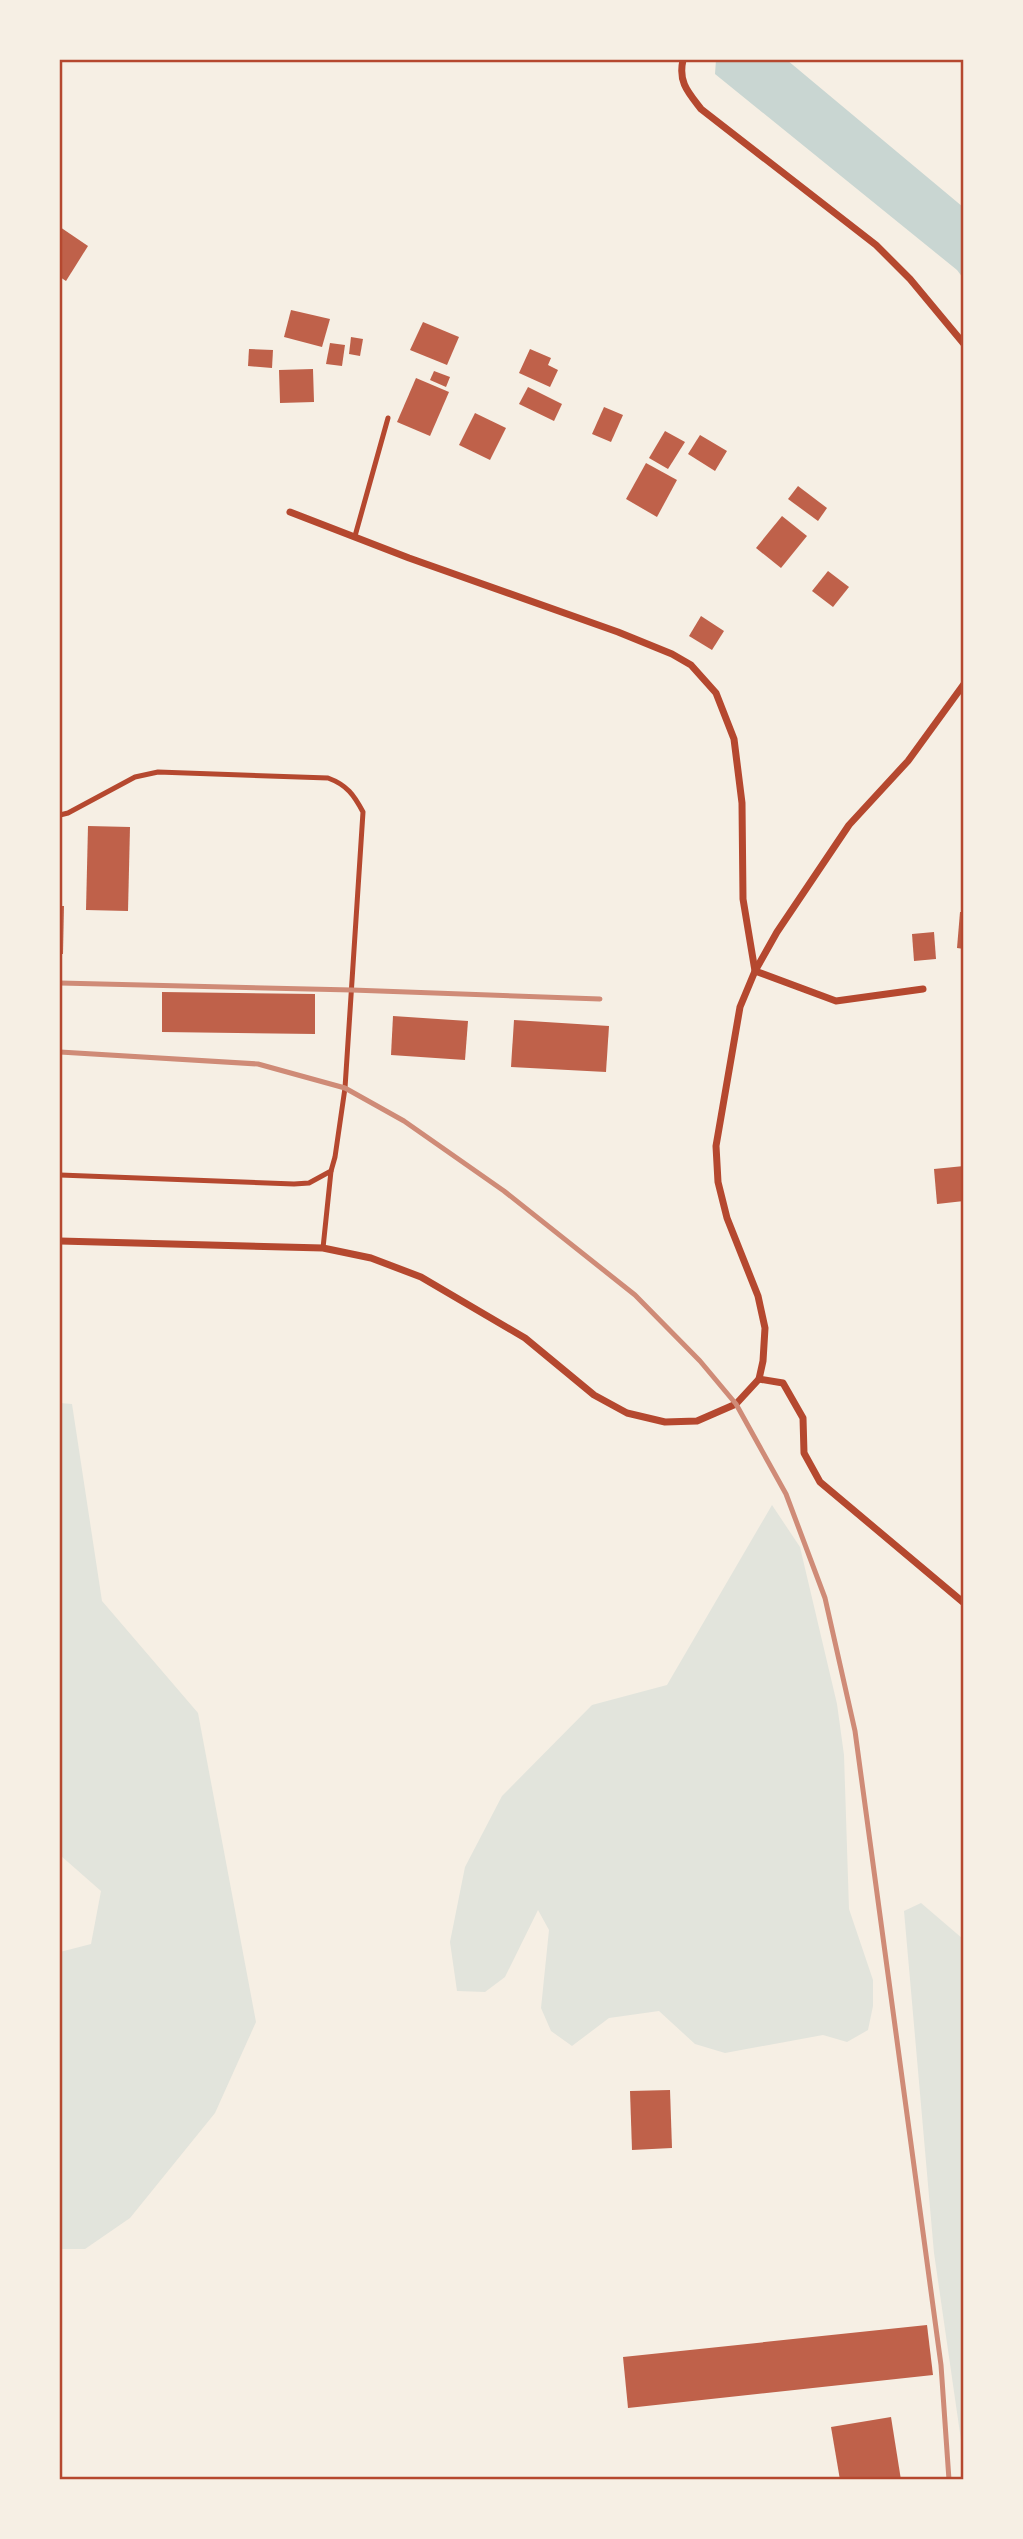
<svg xmlns="http://www.w3.org/2000/svg" width="1023" height="2539" font-family="'Source Sans 3',sans-serif">
	<rect width="100%" height="100%" fill="#f6efe4"/>
	<g fill="#e2e4dc">
		<path d="M60,1403L72,1404L102,1601L198,1713L256,2022L215,2113L130,2218L85,2249H60V1952L91,1944L101,1891L60,1855Z"/>
		<path d="M772,1505L800,1547L837,1704L844,1755L849,1909L873,1980V2006L868,2030L847,2042L823,2035L725,2053L695,2044L659,2011L609,2018L572,2046L551,2031L541,2008L549,1930L538,1910L505,1977L485,1992L457,1991L450,1942L465,1867L502,1796L592,1705L667,1685Z"/>
		<path d="M921,1903L963,1939V2454L934,2253L904,1911Z"/>
	</g>
	<path fill="#c9d6d2" d="M716,60H787L963,207V278L957,270L715,74Z"/>
	<g fill="#bf614a">
		<path d="M60,227L88,246L66,281L60,277Z"/>
		<path d="M291,310L330,319L322,347L284,337Z"/>
		<path d="M423,322L459,337L447,365L410,350Z"/>
		<path d="M351,337L363,339L360,356L349,354Z"/>
		<path d="M330,343L345,345L342,366L326,364Z"/>
		<path d="M249,349L273,350L272,368L248,366Z"/>
		<path d="M530,349L551,358L548,365L558,370L550,387L519,373Z"/>
		<path d="M313,369L314,402L280,403L279,370Z"/>
		<path d="M434,371L450,377L446,387L430,380Z"/>
		<path d="M416,378L449,392L430,436L397,422Z"/>
		<path d="M528,387L562,404L554,421L519,404Z"/>
		<path d="M604,407L623,415L611,442L592,434Z"/>
		<path d="M475,413L506,428L490,460L459,445Z"/>
		<path d="M665,431L685,442L668,469L649,458Z"/>
		<path d="M700,435L727,451L715,471L688,454Z"/>
		<path d="M646,463L677,480L657,517L626,499Z"/>
		<path d="M798,486L827,508L818,521L788,499Z"/>
		<path d="M782,516L807,536L781,568L756,548Z"/>
		<path d="M828,571L849,587L833,607L812,591Z"/>
		<path d="M701,616L724,631L712,650L689,636Z"/>
		<path d="M88,826L130,827L128,911L86,910Z"/>
		<path d="M60,906H64L63,954H60Z"/>
		<path d="M960,912H964V949L957,948Z"/>
		<path d="M934,932L936,959L914,961L912,934Z"/>
		<path d="M162,992L315,994V1034L162,1032Z"/>
		<path d="M393,1016L468,1021L465,1060L391,1055Z"/>
		<path d="M514,1020L609,1026L606,1072L511,1067Z"/>
		<path d="M964,1166V1201L937,1204L934,1169Z"/>
		<path d="M670,2090L672,2148L632,2150L630,2091Z"/>
		<path d="M927,2325L933,2375L628,2408L623,2357Z"/>
		<path d="M891,2417L901,2480H840L831,2427Z"/>
	</g>
	<g fill="none" stroke-linecap="round" stroke-linejoin="round">
		<g stroke="#b5482f" stroke-width="5">
			<path d="M355,536L388,418"/>
			<path d="M60,815L68,813L135,777L158,772L328,778C347,785 354,795 363,812L345,1088L335,1157L331,1171L309,1183L294,1184L60,1175"/>
			<path d="M323,1248L331,1171"/>
		</g>
		<g stroke="#b5482f" stroke-width="7">
			<path d="M683,60C678,82 688,92 701,109L876,245L910,279L964,344"/>
			<path d="M290,512L409,558L618,632L672,654L691,665L716,693L734,739L742,803L743,899L755,971L836,1001L923,989"/>
			<path d="M60,1241L323,1248L371,1258L421,1277L525,1338L594,1395L627,1413L665,1422L697,1421L736,1404L759,1379L763,1361L765,1328L758,1296L727,1218L718,1182L716,1146L740,1007L755,971L777,932L849,825L908,761L964,684"/>
			<path d="M759,1379L783,1383L803,1418L804,1453L820,1482L964,1603"/>
		</g>
		<g stroke="#cf8b77" stroke-width="5">
			<path d="M60,983L352,990L600,999"/>
			<path d="M60,1052L258,1064L345,1088L404,1121L504,1191L635,1295L700,1361L736,1404L786,1494L825,1598L855,1731L941,2365L949,2480"/>
		</g>
	</g>
	<rect width="1023" height="2539" fill="none" stroke="#f6efe4" stroke-width="122"/>
	<rect x="61" y="61" width="901" height="2417" fill="none" stroke="#b5482f" stroke-width="2.5"/>
</svg>
